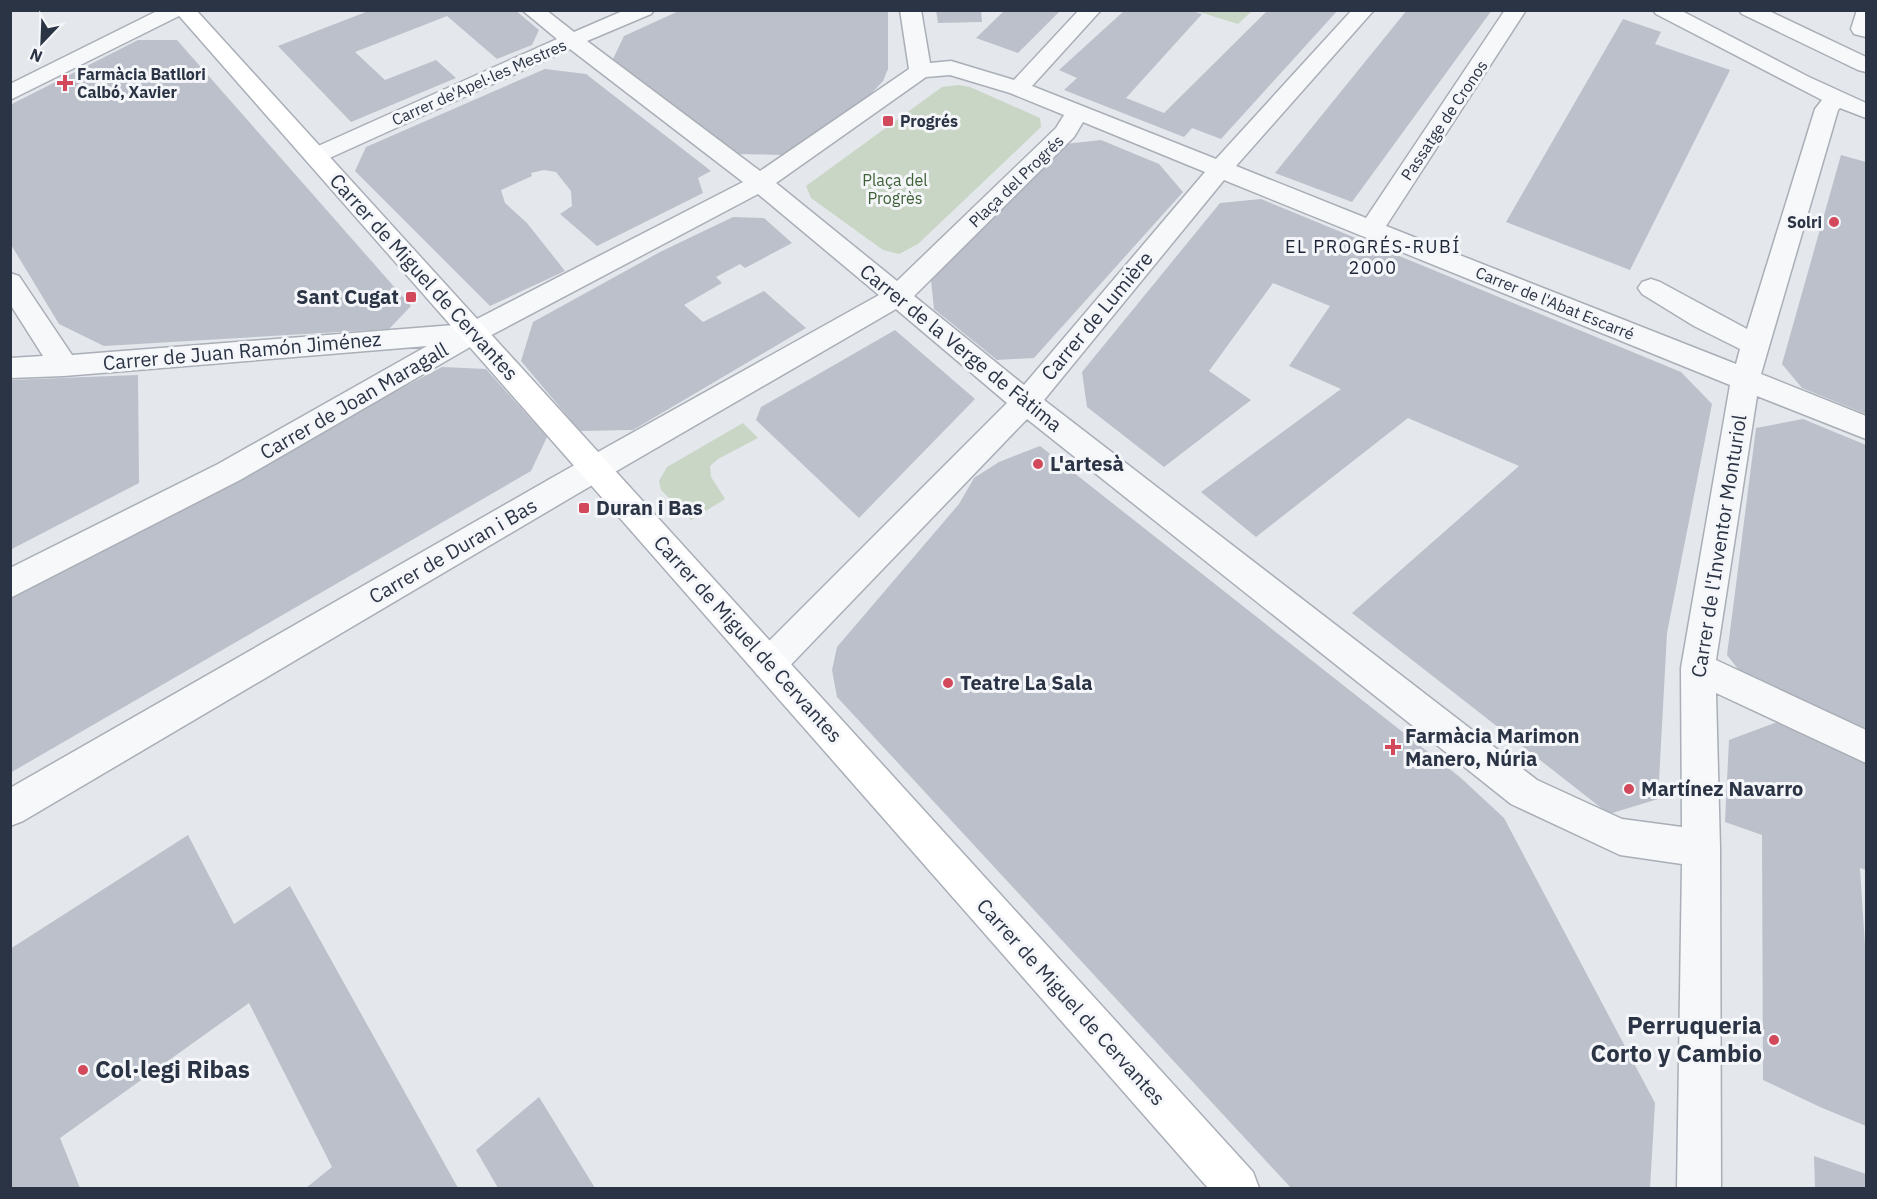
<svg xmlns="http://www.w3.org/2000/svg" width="1877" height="1199" font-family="'IBM Plex Sans',sans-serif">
	<rect width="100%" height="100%" fill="#e4e7ec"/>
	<g fill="#c9d6c5">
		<path d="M1196,11L1252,10V11L1238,24Z"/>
		<path d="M958,85L970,87L1040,118L1041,127L918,244L899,254L883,250L811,198L806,186L942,87Z"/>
		<path d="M743,423L758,438L718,459L710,466L711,477L725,499L691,520L661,490L659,481L667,467Z"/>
	</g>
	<g fill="#bbc0ca">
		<path d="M371,10H515L539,30L532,45L497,59L447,16L355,52L385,80L436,60L456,78L351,122L278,46Z"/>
		<path d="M681,10H888V69L883,81L865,100L783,155L736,154L613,59L624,36Z"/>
		<path d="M936,10H981L982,22L938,23Z"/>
		<path d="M1005,10H1061L1018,53L976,38Z"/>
		<path d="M1125,10H1189L1202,14L1126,98L1164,113L1268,10H1338L1221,139L1192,128L1184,137L1064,90L1077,78L1059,70Z"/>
		<path d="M1407,10H1492L1352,202L1275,173Z"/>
		<path d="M1623,19L1661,32L1655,44L1730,70L1630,270L1506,222Z"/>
		<path d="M138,40H177L411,306L389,329L104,346L59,324L10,243V105Z"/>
		<path d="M545,69L586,74L711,171L698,178L703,193L597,246L560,214L572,206L571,191L556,172L544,170L531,173L532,176L501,190L505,203L527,223L565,271L490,306L355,171L366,147Z"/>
		<path d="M1101,140L1159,164L1183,192L1034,358L997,360L934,309L931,280L1065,144Z"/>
		<path d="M1841,155L1866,162V414L1802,388L1782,364Z"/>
		<path d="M1261,199L1681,372L1712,404L1667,633L1658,799L1609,814L1352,613L1519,466L1408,418L1256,537L1201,492L1341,389L1289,366L1330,306L1273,283L1209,371L1251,400L1164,467L1087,407L1082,372L1220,203Z"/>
		<path d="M733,217L764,218L792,243L745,268L740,264L716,277L722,283L684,305L703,322L764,291L806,328L633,430L580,431L521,361L533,322L660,252Z"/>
		<path d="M895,330L975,399L859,518L756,420L761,407Z"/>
		<path d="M442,367L486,369L547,437L531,471L10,773V593Z"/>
		<path d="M138,375L139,483L10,550V380Z"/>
		<path d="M1803,419L1866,445V741L1753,688L1727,655L1756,428Z"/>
		<path d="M1040,446L1461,778L1504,818L1655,1103L1650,1188H1291L837,697L832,670L837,647L959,504L974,478L999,462Z"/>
		<path d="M1783,720L1866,760V870L1860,868L1866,961V1126L1820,1107L1763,1080L1762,835L1725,822L1729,740Z"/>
		<path d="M188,835L234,924L290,886L458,1188H306L332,1167L249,1003L60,1138L80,1188H10V949Z"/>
		<path d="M539,1097L595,1188H498L476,1150Z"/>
		<path d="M1814,1156L1866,1174V1188H1815Z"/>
	</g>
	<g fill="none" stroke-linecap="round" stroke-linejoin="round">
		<defs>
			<g id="street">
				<path d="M159,10H186L183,14L10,100V84Z"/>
				<path d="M522,10H546L574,32L625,10H654L651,14L587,41L760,171L909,69L900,10H921L930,63L951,61L1014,80L1079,10H1101L1032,86L1216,159L1352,10H1374L1236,166L1366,218L1505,10H1526L1386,226L1736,364L1740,349L1694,326L1642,294L1638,288L1642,282L1651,279L1660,282L1747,329L1815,109L1822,100L1656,14L1653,10H1680L1809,77L1866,103V118L1840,108L1838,110L1761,374L1866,416V439L1757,396L1716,660L1866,730V763L1716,693L1720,848L1721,1188H1677L1682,864L1620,855L1511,804L1027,419L781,675L769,679L757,675L752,664L757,653L1007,403L896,309L577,494L23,821L10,826V788L555,476L879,295L758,194L484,339L240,480L10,598V568L218,464L427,346L64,376L10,378V358L43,356L10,304V273L19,276L72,355L467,324L743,182L570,49L323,161L315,163L307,161L303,156L307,151L557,39ZM950,75L1010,93L1064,115L1056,128L897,281L776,183L926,77ZM1083,122L1205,172L1024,385L914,296L1074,137ZM1224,180L1730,385L1681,668L1682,827L1622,819L1537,780L1044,400Z"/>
				<path d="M1739,10H1767L1866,57V72L1858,70L1742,14Z"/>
				<path d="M1857,10H1866V37L1854,34L1851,29Z"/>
			</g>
			<path id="secondary" d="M174,10H196L1253,1172L1259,1188H1208Z"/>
		</defs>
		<use href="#street" stroke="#a9aeb7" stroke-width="3"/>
		<use href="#secondary" stroke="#a9aeb7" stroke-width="3"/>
		<use href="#street" fill="#f7f8fa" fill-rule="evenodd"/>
		<use href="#secondary" fill="#fff" fill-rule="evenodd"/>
	</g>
	<g fill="#d1495b" stroke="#f4f6f9" stroke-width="2">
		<path d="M62 74h6v6h6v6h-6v6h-6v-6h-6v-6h6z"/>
		<rect x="882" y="115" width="12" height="12" rx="3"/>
		<circle cx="1834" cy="222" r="6"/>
		<rect x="405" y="291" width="12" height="12" rx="3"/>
		<circle cx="1038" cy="464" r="6"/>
		<rect x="578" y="502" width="12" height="12" rx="3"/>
		<circle cx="948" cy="683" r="6"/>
		<path d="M1390 738h6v6h6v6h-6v6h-6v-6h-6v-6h6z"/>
		<circle cx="1629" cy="789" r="6"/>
		<circle cx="1774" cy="1040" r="6"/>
		<circle cx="83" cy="1070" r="6"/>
	</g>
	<g text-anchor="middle" stroke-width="6" stroke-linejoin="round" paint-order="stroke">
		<g font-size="16" font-weight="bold" fill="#2b3445" stroke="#f4f6f9" text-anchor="start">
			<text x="77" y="80">Farmàcia Batllori<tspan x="77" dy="18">Calbó, Xavier</tspan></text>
			<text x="900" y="127">Progrés</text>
			<text x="1822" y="228" text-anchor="end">Solri</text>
		</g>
		<g font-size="16" fill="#2b3445" stroke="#f4f6f9">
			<text transform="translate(479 82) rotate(-24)" y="6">Carrer de'Apel·les Mestres</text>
			<text transform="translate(1444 120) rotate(-56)" y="6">Passatge de Cronos</text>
			<text transform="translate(1016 181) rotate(-44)" y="6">Plaça del Progrés</text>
			<text transform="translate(1555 303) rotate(22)" y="6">Carrer de l'Abat Escarré</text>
		</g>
		<g font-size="16" fill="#3f6138" stroke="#f4f6f9">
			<text x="895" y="186">Plaça del<tspan x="895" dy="18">Progrès</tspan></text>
		</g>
		<g font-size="18" letter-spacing="1.5" fill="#1d2536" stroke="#f4f6f9">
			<text x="1373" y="253">EL PROGRÉS-RUBÍ<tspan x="1373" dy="21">2000</tspan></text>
		</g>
		<g font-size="20" fill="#2b3445" stroke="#f4f6f9">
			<text transform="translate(424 277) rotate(48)" y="7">Carrer de Miguel de Cervantes</text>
			<text transform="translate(1097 316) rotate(-50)" y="7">Carrer de Lumière</text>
			<text transform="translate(961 348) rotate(39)" y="7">Carrer de la Verge de Fàtima</text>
			<text transform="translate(242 351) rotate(-5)" y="7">Carrer de Juan Ramón Jiménez</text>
			<text transform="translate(354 401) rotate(-30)" y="7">Carrer de Joan Maragall</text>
			<text transform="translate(1719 546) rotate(-81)" y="7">Carrer de l'Inventor Monturiol</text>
			<text transform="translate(453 551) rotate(-30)" y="7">Carrer de Duran i Bas</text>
			<text transform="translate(748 639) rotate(48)" y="7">Carrer de Miguel de Cervantes</text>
			<text transform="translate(1071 1002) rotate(48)" y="7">Carrer de Miguel de Cervantes</text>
		</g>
		<g font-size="20" font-weight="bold" fill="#2b3445" stroke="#f4f6f9" text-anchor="start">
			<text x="399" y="304" text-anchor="end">Sant Cugat</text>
			<text x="1050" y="471">L'artesà</text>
			<text x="596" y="515">Duran i Bas</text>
			<text x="960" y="690">Teatre La Sala</text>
			<text x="1405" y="743">Farmàcia Marimon<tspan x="1405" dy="23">Manero, Núria</tspan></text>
			<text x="1641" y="796">Martínez Navarro</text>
		</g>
		<g font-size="24" font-weight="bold" fill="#2b3445" stroke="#f4f6f9" text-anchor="end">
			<text x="1762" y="1034">Perruqueria<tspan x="1762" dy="28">Corto y Cambio</tspan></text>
			<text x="95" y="1078" text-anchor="start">Col·legi Ribas</text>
		</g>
	</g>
	<rect width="1877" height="1199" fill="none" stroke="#2b3445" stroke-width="24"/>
	<g transform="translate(42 42) rotate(203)" stroke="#f4f6f9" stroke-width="4.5" paint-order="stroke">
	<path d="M0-4.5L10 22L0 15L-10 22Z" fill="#2b3445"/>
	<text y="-9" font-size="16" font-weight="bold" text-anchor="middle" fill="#2b3445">N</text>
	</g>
</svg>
